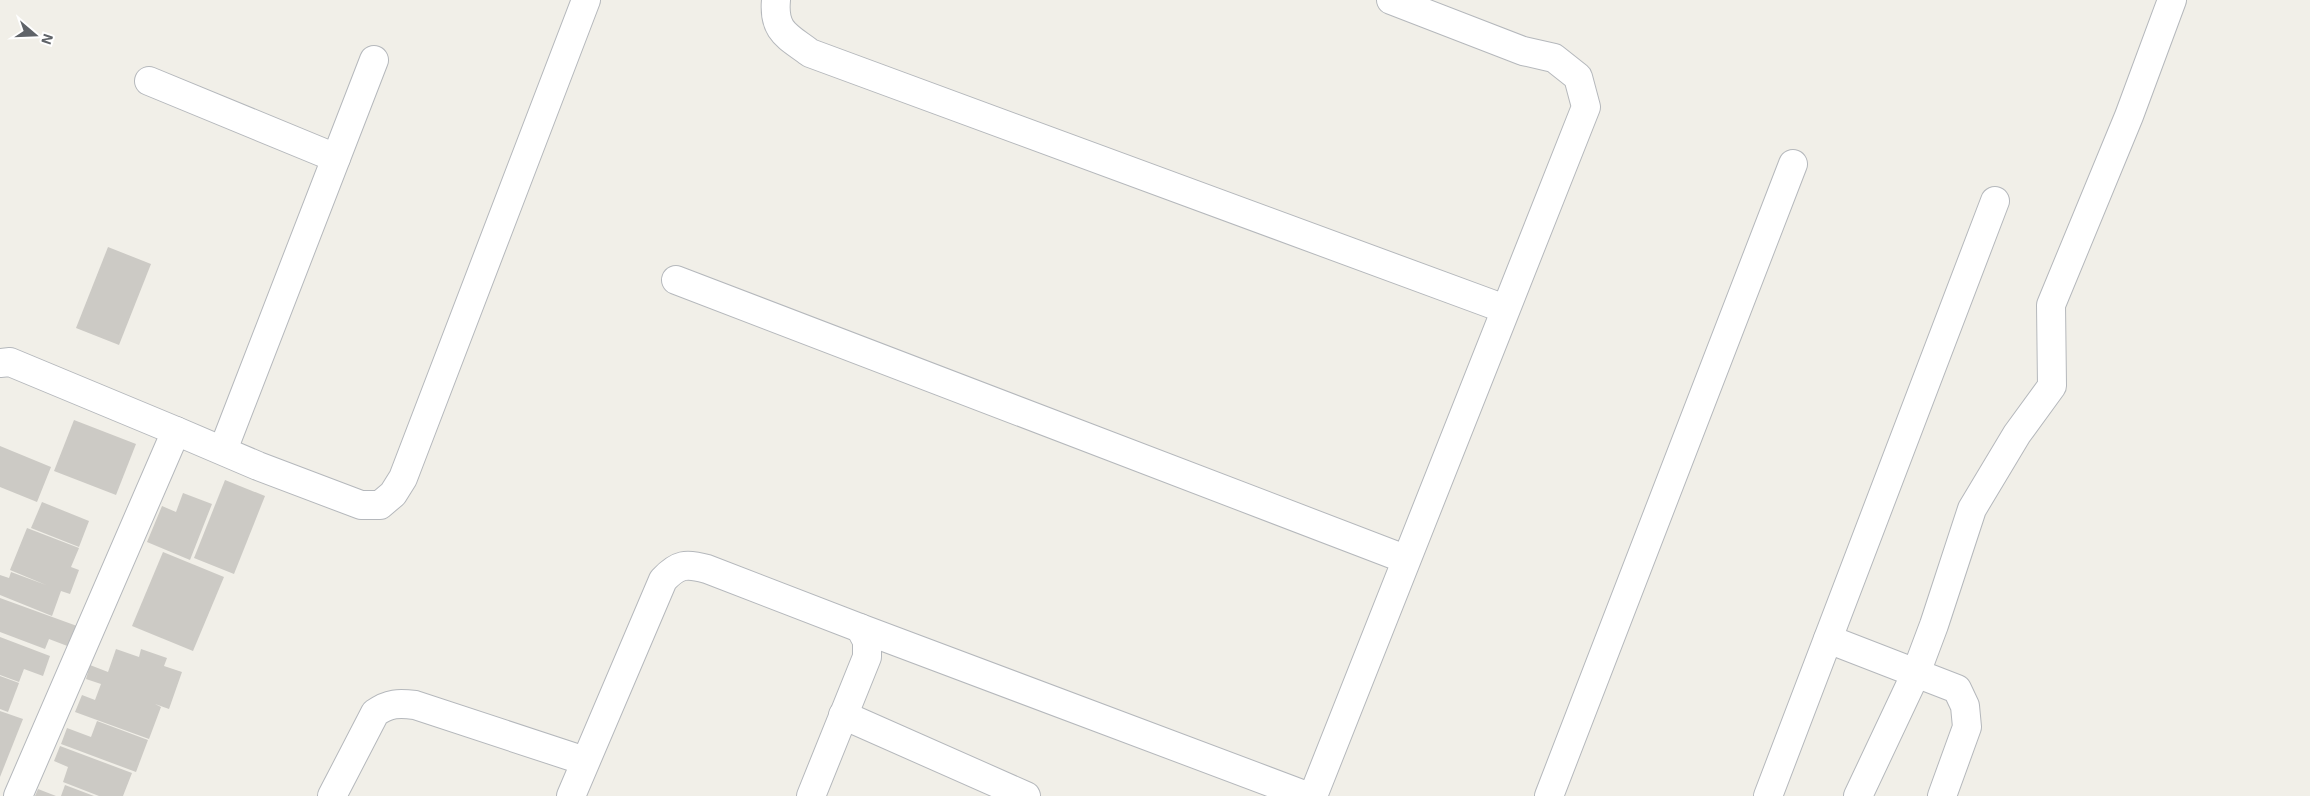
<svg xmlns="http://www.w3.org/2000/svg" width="2310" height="796" font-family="'Exo 2',sans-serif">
	<rect width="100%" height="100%" fill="#f1efe8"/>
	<g fill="#cccac5">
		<path d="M108,247L151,264L119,345L76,328Z"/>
		<path d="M74,420L136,444L116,495L54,471Z"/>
		<path d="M0,446L51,467L37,502L0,487Z"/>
		<path d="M225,480L265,496L234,574L194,558Z"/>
		<path d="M183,493L212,504L190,560L147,542L162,506L176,512Z"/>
		<path d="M42,502L89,521L79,547L31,528Z"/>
		<path d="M27,528L79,548L71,567L79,570L70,594L61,591L52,616L0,595V575L9,578L11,572L46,585L10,570Z"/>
		<path d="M163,552L224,577L193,651L132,626Z"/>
		<path d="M0,598L77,626L70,647L49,639L45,649L0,632Z"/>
		<path d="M0,637L50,656L43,676L24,669L19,682L0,675Z"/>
		<path d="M116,649L139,657L141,649L167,658L164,666L182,672L169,709L155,704L161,707L149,739L75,712L82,695L95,700L101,684L86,679L90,665L108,672Z"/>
		<path d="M0,676L19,683L8,712L0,709Z"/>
		<path d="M0,711L23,719L0,777Z"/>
		<path d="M97,721L148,740L136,772L61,744L67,728L91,737Z"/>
		<path d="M60,746L132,773L123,796H99L63,782L68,767L54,761Z"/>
		<path d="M65,785L94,796H61Z"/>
		<path d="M38,789L56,796H35Z"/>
	</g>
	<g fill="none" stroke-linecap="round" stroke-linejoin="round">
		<defs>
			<g id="street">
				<path d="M776,0C773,32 788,36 810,53L1505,309"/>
				<path d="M149,81L336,158"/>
				<path d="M676,280L1405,559"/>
				<path d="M0,363L10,362L176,431L18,796"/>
				<path d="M176,431L258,466L361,505H380L393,494L403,478L586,0"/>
				<path d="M223,450L374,60"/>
				<path d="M860,628L1307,796"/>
				<path d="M1828,639L1957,689L1965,706L1967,727L1942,796"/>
				<path d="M843,715L1026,796"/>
				<path d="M332,796L375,713C389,703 399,703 415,705L585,761"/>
				<path d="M571,796L663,580C678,564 686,563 707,569L860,628L867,641V657L811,796"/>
				<path d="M1313,796L1586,107L1578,77L1554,58L1523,51L1391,0"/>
				<path d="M1549,796L1793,164"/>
				<path d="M1768,796L1995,201"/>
				<path d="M1858,796L1916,673L1934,625L1972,509L2017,434L2052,386L2051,305L2129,116L2172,0"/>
			</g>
		</defs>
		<use href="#street" stroke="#b5b8bc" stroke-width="30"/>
		<use href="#street" stroke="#fff" stroke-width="28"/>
	</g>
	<g transform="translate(35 35) rotate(109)" stroke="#ffffff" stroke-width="4" paint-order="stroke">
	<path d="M0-4L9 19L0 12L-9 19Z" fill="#5f6368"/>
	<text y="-8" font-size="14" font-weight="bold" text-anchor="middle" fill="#5f6368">N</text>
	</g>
</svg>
